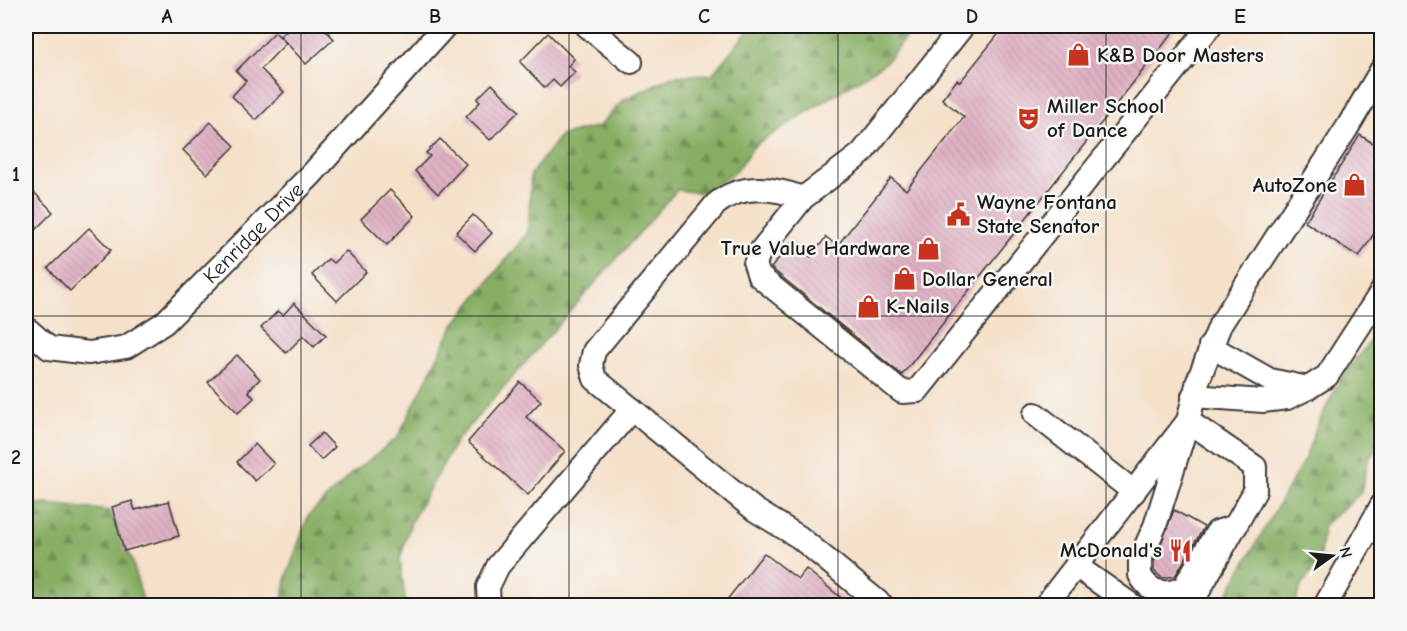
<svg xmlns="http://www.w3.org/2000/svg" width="1407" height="631" font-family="'Comic Neue',sans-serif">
	<defs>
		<pattern id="forest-firs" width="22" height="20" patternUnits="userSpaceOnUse" patternTransform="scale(1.5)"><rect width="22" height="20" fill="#87ae64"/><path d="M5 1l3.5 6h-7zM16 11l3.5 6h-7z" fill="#6e8d52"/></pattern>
		<pattern id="building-back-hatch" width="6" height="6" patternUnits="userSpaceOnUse" patternTransform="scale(1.5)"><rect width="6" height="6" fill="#e0b1c5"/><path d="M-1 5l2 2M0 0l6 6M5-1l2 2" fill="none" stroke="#c098a9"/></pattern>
	</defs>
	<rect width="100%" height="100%" fill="#f6f6f2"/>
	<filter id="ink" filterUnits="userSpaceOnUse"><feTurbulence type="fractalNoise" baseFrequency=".0167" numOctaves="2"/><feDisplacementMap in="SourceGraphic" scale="12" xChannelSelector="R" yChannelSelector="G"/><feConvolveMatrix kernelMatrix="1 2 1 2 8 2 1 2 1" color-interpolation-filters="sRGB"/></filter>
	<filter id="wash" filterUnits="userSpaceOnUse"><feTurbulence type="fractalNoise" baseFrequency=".008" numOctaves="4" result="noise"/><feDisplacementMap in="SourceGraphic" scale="24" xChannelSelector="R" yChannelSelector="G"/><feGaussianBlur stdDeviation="1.35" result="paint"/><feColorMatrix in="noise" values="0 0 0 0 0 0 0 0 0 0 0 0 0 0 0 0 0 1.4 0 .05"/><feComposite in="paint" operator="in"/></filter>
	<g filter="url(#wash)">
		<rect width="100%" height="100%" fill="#f5e0c9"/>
		<g fill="url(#forest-firs)" stroke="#526540" stroke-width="1.5">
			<path d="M759,26H915L885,63L755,145L734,173L702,193L677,190L457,440L411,522L400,560L406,605H281L287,576L308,516L351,474L398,437L453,326L528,232L531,174L560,136L599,126L623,100L672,76L712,74L748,31Z"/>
			<path d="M1381,328V441L1368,461L1361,493L1324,525L1319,561L1300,588L1295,605H1221L1305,458L1316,428L1340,379Z"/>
			<path d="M26,504H48L110,511L133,563L144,605H26Z"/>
		</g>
		<g id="blocks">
			<g fill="url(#building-back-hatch)">
				<path d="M291,26H322L334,39L306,64L280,36Z"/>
				<path d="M1005,26H1178L902,375L771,268L792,242L811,257L826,237L837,246L891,178L906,190L964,117L942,99L957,80L960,82Z"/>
				<path d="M275,32L286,43L261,69L284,92L256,120L232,96L246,81L236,71Z"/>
				<path d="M548,33L574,59L568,66L575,72L560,87L553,80L545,88L520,62Z"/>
				<path d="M492,84L519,111L490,140L466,117L480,102L477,99Z"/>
				<path d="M211,122L235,146L207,174L183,150Z"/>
				<path d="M1360,135L1382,149V221L1359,257L1305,222Z"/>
				<path d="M440,139L466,164L438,194L415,171L430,156L426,153Z"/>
				<path d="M26,184L53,212L26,239Z"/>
				<path d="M390,190L415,216L387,245L361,219Z"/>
				<path d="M473,215L492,233L475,251L456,233Z"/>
				<path d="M89,228L111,250L70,291L48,268Z"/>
				<path d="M346,251L366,272L337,301L312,275L328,259L333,263Z"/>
				<path d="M294,303L326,335L314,347L303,336L286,353L261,328L278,311L283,315Z"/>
				<path d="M237,355L260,379L248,391L254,398L238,413L208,382Z"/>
				<path d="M520,382L541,401L526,417L565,451L528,495L468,442Z"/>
				<path d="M322,433L335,447L321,460L308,446Z"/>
				<path d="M255,444L274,464L255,481L237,462Z"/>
				<path d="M132,501L135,510L169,501L179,536L124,551L112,507Z"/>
				<path d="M1174,510L1204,527L1175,576L1162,578L1154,571V562Z"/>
				<path d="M764,553L798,579L806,569L851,606H722Z"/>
			</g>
		</g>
	</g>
	<g filter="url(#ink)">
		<use href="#blocks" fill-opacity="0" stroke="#3d3936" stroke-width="1.5"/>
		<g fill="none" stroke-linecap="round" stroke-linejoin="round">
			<defs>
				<g id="minor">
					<path d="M587,26L631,62"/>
					<path d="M963,26L861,154L803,198L759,253L755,264L759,276L902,392L917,391L1210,26"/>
					<path d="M803,198C773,187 741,183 716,204L594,351L591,365L595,379L755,510L799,537L883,606"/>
					<path id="s1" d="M26,328L49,348L89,353L126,347L164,323L311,175L445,26"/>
					<path d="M1210,346L1270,380L1308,388"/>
					<path d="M1193,396L1263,401L1287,398L1308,388L1327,376L1382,291"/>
					<path d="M1035,414L1134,492"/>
					<path d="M1076,566L1133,606"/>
					<path d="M489,606L488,587L498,566L632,409"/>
					<path d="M1045,606L1188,421L1198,381L1220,325L1347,128L1382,69"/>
					<path d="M1190,606L1255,491V467L1188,421L1155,526L1140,559V575C1150,594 1167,596 1184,587L1217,532L1236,526"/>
					<path d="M1325,606L1382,505"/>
				</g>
			</defs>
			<use href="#minor" stroke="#3d3936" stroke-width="26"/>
			<use href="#minor" stroke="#fff" stroke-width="22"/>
		</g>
	</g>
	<path fill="none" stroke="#1c1c1c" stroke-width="1.5" stroke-opacity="0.55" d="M301,26V606M569,26V606M838,26V606M1106,26V606M26,316H1382"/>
	<defs>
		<symbol id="shop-bare" viewBox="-9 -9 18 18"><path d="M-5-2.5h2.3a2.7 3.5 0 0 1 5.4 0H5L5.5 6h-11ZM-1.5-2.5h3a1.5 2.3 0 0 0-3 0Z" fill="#c8321e" stroke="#f6f6f2" stroke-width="2.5" paint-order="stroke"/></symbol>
		<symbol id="theatre-bare" viewBox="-9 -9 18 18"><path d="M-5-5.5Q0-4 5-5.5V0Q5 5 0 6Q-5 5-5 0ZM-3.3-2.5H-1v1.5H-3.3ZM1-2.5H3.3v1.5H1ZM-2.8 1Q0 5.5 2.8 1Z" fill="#c8321e" stroke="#f6f6f2" stroke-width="2.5" paint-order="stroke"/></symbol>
		<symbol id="civic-bare" viewBox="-9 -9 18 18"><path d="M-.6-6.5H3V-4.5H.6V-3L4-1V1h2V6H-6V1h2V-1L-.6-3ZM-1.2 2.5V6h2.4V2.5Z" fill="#c8321e" stroke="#f6f6f2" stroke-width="2.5" paint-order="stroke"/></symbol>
		<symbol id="restaurant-bare" viewBox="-9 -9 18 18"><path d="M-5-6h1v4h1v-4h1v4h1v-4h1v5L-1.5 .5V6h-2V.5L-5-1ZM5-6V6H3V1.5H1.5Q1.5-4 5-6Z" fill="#c8321e" stroke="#f6f6f2" stroke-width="2.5" paint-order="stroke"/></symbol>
	</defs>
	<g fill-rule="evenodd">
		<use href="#shop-bare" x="1062" y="38" width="33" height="33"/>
		<use href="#theatre-bare" x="1012" y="102" width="33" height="33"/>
		<use href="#shop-bare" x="1338" y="168" width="33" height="33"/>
		<use href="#civic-bare" x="942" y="198" width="33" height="33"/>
		<use href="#shop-bare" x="912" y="232" width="33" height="33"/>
		<use href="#shop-bare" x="888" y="262" width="33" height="33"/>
		<use href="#shop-bare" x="852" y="290" width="33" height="33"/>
		<use href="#restaurant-bare" x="1164" y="534" width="33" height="33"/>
	</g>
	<g text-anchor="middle" stroke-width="5" stroke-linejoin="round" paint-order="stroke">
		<g font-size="21" font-weight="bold" fill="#1c1c1c" stroke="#f6f6f2" text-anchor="start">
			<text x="1097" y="62">K&amp;B Door Masters</text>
			<text x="1047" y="113">Miller School<tspan x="1047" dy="24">of Dance</tspan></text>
			<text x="1337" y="192" text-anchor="end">AutoZone</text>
			<text x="977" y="209">Wayne Fontana<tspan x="977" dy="24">State Senator</tspan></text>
			<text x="910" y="255" text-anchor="end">True Value Hardware</text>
			<text x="922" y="286">Dollar General</text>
			<text x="886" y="313">K-Nails</text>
			<text x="1162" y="557" text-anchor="end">McDonald's</text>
		</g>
		<g font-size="21" fill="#1c1c1c" stroke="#f6f6f2">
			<text dy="7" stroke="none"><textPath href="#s1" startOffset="280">Kenridge Drive</textPath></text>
		</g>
	</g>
	<rect width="1407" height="631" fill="none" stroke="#f6f6f2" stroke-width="66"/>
	<g transform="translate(1332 556) rotate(75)" stroke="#f6f6f2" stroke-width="4.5" paint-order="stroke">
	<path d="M0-4.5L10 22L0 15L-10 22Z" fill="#1c1c1c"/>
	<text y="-9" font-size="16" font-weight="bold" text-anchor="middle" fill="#1c1c1c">N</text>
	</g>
	<rect x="33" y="33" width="1341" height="565" fill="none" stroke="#1c1c1c" stroke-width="2"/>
	<g font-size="20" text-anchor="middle" font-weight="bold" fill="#1c1c1c">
		<text x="167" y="23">A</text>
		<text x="435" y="23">B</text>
		<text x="704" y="23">C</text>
		<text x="972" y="23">D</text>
		<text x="1240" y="23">E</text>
		<text x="16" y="181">1</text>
		<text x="16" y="464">2</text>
	</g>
</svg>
